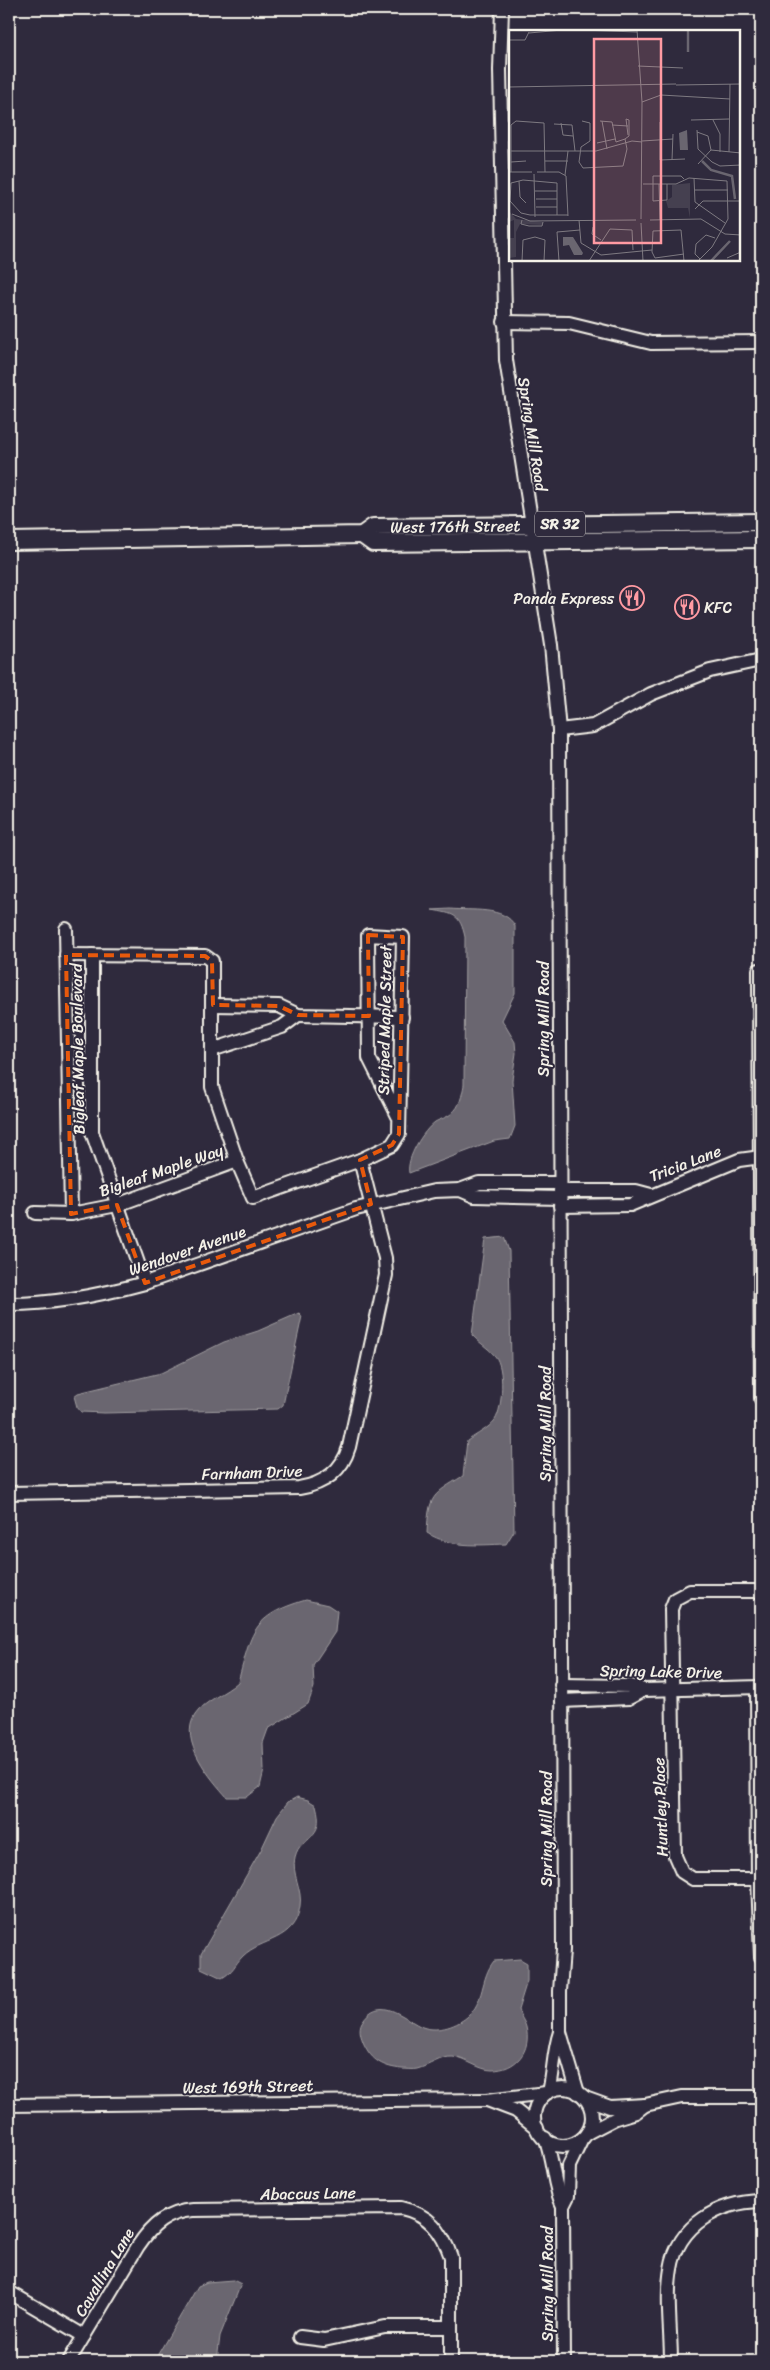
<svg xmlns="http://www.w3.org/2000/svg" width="770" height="2370" font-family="Sriracha,sans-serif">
	<rect width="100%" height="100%" fill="#2f2a3d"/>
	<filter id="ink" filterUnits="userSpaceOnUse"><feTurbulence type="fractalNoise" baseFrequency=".02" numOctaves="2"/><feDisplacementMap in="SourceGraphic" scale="10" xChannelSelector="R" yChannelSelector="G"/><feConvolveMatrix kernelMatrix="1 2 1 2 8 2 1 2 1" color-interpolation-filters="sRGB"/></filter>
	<g filter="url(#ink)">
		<g fill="#6a6670" stroke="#a19ea0">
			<path d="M450,909C470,911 505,906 515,926V993L502,1020L515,1042L516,1053L512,1080L515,1126L510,1139L494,1141L409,1173C406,1158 423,1131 435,1122C440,1119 447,1118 452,1113C460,1107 462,1095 464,1085L465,937C460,914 454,914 432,910Z"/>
			<path d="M504,1237L509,1251L514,1531L506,1544C477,1545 452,1548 427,1533C429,1495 432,1495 463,1476L467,1441C477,1434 488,1429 495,1420C503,1408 505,1367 495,1356C489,1348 479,1343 472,1335L485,1239Z"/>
			<path d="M299,1313L302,1316L283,1405L278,1409L104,1413L81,1412L77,1407L74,1396L78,1393L161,1373L224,1342L258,1331Z"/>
			<path d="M306,1600L328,1605L337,1611L335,1632L313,1665L314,1687L308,1704L268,1729L263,1743L264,1770L260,1787L247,1797H227C211,1779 178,1741 195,1715C205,1700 225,1694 238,1682C252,1632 251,1616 306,1600Z"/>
			<path d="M297,1797L308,1800L316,1805C326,1842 301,1833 295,1857C291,1874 303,1890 300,1906C295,1942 261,1938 243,1956C234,1965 234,1971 222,1978L201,1968V1954L261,1850L277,1816L288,1802Z"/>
			<path d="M520,1959L527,1963V1981L518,2010C520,2016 525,2022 526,2027C532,2051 516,2070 492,2070C479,2070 467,2059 453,2057C441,2056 429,2066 417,2069C413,2070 407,2069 402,2069C383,2067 372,2061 364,2044C361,2037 358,2029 362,2022C379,1994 402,2017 420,2026C435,2033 455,2027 467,2017C485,2002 480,1978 494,1961Z"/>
			<path d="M233,2280L241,2284L220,2336L217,2361H154L198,2286L207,2282Z"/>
		</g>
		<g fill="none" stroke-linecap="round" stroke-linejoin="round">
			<defs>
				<g id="minor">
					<path d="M502,9L500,70L506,360L551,645L559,730L563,1950L560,1991V2032L578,2093"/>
					<path d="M504,322L569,323L651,343L761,342"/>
					<path d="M559,730L593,726L651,694L710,671L761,660"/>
					<path d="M66,929L71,1214"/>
					<path d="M66,955L205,956L212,961V1087L237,1161L253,1198L360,1160L392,1145L399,1134L403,937L368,935L369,1058L398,1116"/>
					<path d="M92,955V1132L145,1283"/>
					<path d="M759,970L761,1399"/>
					<path d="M213,1005L279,1006L298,1015L402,1017"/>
					<path d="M212,1050L282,1027L298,1015"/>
					<path d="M460,1190L479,1183H560"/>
					<path d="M560,1191H636L651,1195"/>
					<path d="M560,1206L630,1205L739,1160L761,1157"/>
					<path d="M35,1213L71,1214L117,1205L237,1161"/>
					<path d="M9,1304C55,1304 101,1295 145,1283L356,1209L434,1191L460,1190L474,1196L560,1198"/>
					<path d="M9,1493L299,1488C324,1484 342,1471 349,1447L386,1275L385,1258L360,1160"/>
					<path d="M761,1591H690L675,1599L671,1609L675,1856L682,1872L693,1879H761"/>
					<path d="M561,1685L631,1686L644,1690L761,1687"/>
					<path d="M757,1687L758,1879L761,1957"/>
					<path d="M562,1701L629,1698L644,1690"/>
					<circle cx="563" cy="2117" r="29"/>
					<path d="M549,2092C554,2072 553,2052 560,2032"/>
					<path d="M585,2098L610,2107L645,2105L636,2112L616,2118L587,2133"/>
					<path d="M9,2105L487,2100"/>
					<path d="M645,2105L682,2097H761"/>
					<path d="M537,2128L516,2111L487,2100L546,2093"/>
					<path d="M545,2138C554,2161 553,2187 563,2206"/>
					<path d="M9,2292L84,2336"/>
					<path d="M300,2337L324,2340L385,2327H451"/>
					<path d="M69,2361L138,2246C152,2225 167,2212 193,2210L401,2208C429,2214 442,2231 451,2257V2361"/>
					<path d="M564,2361L563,2206L568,2196L569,2166L582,2139"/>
					<path d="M671,2361C671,2332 666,2297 671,2269C678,2224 720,2202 761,2201"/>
				</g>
				<g id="major">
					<path d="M362,535L373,543L761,539"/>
					<path id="s1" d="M9,541L362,535L373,527L761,522"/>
				</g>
			</defs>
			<use href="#minor" stroke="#f4f1e8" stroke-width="16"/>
			<use href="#major" stroke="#f4f1e8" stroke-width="20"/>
			<use href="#minor" stroke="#2f2a3d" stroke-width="12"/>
			<use href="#major" stroke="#2f2a3d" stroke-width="16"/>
		</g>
	</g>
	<path fill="none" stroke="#e8590c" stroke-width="4" stroke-dasharray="10 6" stroke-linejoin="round" d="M368,935L403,937L399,1134L392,1145L360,1160L371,1204L145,1283L117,1205L71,1214L66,955L205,956L212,961L213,1005L279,1006L298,1015L369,1016Z"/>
	<defs>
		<symbol id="restaurant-ring" viewBox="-11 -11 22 22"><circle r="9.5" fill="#2f2a3d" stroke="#ff9aa2" stroke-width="1.5"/><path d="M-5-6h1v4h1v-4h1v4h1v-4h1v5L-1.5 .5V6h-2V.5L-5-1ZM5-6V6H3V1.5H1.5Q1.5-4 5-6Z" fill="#ff9aa2"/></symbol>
	</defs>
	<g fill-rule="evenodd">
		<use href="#restaurant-ring" x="618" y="584" width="28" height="28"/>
		<use href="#restaurant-ring" x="673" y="593" width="28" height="28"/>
	</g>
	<g text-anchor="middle" stroke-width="4" stroke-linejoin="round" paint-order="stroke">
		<rect fill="#2f2a3d" stroke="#b9b5b5" stroke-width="1" x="535" y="511.5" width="50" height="25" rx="4"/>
		<g font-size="15" font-weight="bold" fill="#f4f1e8">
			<text x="560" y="529">SR 32</text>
		</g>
		<g font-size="16" fill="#f4f1e8" stroke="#2f2a3d">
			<text transform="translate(533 434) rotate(81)" y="6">Spring Mill Road</text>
			<text dy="6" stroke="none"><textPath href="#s1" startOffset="449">West 176th Street</textPath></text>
			<text transform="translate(543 1019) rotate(-90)" y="6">Spring Mill Road</text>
			<text transform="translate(384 1020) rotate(-89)" y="6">Striped Maple Street</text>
			<text transform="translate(77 1049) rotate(-91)" y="6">Bigleaf Maple Boulevard</text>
			<text transform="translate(685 1163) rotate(-21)" y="6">Tricia Lane</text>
			<text transform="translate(161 1170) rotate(-19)" y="6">Bigleaf Maple Way</text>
			<text transform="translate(187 1250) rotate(-19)" y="6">Wendover Avenue</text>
			<text transform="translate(545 1424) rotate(-90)" y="6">Spring Mill Road</text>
			<text transform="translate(252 1472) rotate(-2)" y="6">Farnham Drive</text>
			<text transform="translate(661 1671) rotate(1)" y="6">Spring Lake Drive</text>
			<text transform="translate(660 1807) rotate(-92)" y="6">Huntley Place</text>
			<text transform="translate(546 1829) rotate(-90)" y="6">Spring Mill Road</text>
			<text transform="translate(248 2086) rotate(-1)" y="6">West 169th Street</text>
			<text transform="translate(308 2193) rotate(-1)" y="6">Abaccus Lane</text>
			<text transform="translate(104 2272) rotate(-59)" y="6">Cavallina Lane</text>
			<text transform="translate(547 2284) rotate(-90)" y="6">Spring Mill Road</text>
		</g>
		<g font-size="16" fill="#f4f1e8" stroke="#2f2a3d" text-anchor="end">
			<text x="614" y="604">Panda Express</text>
			<text x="704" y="613" text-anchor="start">KFC</text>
		</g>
	</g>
	<g transform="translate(509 30)">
		<rect width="231" height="231" fill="#2f2a3d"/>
		<path d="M181,153V188L179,178H159L157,171L163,167V155ZM0,181L7,189L34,192L33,195L11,194L7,202V227L0,228V208H5V190L0,192Z" fill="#454050"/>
		<path d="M178,100L179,120H171L170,103ZM64,207L74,223L73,225H65L60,215L54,216V207Z" fill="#6a6670"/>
		<path fill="none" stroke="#6a6670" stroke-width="2.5" d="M179,22V0M193,131L202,140L223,146L226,169M202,231L221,211"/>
		<path fill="none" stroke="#7e7a81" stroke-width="1" d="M72,0L128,2M128,0L133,72L132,189M20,3L53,0M0,10H16L20,2M129,36L174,38M167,55L232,54M0,57L167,54M133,72L152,65L221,69M182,90L220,89M204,90L211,104V122M73,91L81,93V111L72,117L70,132L74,138L114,136L118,119L116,109M91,91L103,92L107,112L116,109M93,91L98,119M151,92V130L176,129M52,93L54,105L64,106M45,94L63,95L66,121M103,95L119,96M188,100L189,119L203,132L211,136L232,135M188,102L199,106L202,120M116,109L120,106V90L117,89L119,105M133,111L164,109M88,113L106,109M202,120L232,123M2,121H87L123,111L133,112M220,122L221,54M163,130L164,104M36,131H59M2,132L17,131M189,134L202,120M0,142H23M2,142V95L7,91L35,93L36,142M28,142H50L57,146L59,186M25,144L26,187M56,145L59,121M185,148L186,172L216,193M10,151L11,167L17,173M134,154H167L180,148L218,151L219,189L203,217L189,231M150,154L151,190M158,154V170L144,171V146H172L175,149M186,160H219M26,161H48M27,169H48M27,177H48M186,179L194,171H232M3,184L21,191L127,190M48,185V153L14,150L2,153L1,171L12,183L21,185H59M13,190L12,194L20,196H33L34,192M70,190L72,213L92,225L143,220M141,190L192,189L216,204L232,205M132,193L134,231M84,197L83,204L92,210M175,224L146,228L143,222L144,201L172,200L175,231M218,228L232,222M191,229L186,224L187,214L197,205L206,208M13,231L14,210L26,207L36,210L35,231M50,231L48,202L71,200M80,231L101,199L123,200L124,220"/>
		<path fill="#ff9aa2" fill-opacity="0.15" stroke="#ff9aa2" stroke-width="2.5" d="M85,9H152V213H85Z"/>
		<rect width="231" height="231" fill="none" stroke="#f4f1e8" stroke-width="2.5"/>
	</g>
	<rect width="770" height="2370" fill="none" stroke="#2f2a3d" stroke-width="30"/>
	<rect x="15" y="15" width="740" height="2340" fill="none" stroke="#f4f1e8" stroke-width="2" filter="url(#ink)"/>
</svg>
